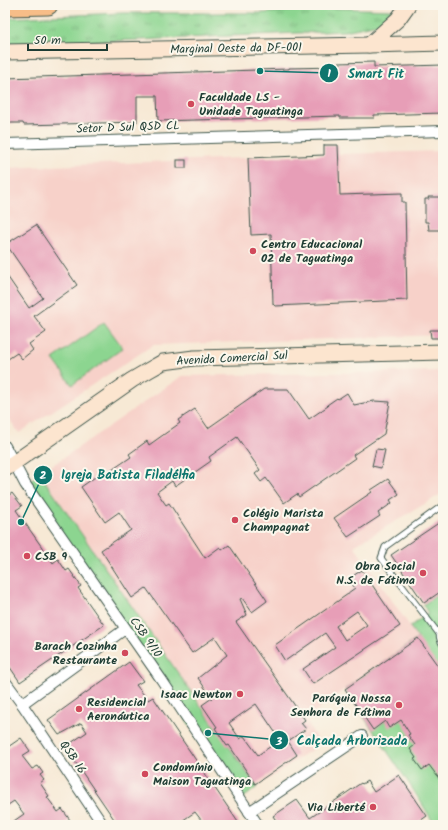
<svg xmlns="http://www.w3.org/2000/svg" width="448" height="830" font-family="Kalam,sans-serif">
	<defs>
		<pattern id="grass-tufts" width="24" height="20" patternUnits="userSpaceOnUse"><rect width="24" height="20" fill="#8cd590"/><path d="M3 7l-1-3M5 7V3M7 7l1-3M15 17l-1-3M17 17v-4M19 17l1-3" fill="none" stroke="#72ae76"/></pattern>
	</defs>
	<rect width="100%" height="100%" fill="#fbf7ec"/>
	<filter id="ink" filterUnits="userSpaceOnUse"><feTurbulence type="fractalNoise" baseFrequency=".025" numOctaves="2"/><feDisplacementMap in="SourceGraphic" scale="8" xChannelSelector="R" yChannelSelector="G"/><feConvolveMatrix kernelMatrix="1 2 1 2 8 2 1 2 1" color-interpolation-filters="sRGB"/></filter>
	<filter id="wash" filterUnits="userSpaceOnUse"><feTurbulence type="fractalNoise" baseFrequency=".012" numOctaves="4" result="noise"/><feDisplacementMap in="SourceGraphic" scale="16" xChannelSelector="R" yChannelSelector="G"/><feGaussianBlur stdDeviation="0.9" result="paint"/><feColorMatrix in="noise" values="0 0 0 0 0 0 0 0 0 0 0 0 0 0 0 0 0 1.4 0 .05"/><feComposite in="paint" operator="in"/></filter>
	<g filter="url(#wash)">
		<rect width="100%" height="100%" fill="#f7e9d5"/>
		<g fill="#f7d1c9">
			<path d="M443,151V335L153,345L19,433L5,413V168L339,154Z"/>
			<path d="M443,371V493L354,546L418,638L345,689L305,719L320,744L257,787L40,474L182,376Z"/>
		</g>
		<path fill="url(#grass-tufts)" stroke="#568962" d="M329,8L393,10L378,24L345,31L138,40L5,44V18L123,13H263Z"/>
		<g fill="#8cd590" stroke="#568962">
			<path d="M104,322L123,348L72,385L53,359Z"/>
			<path d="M40,474L257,787L241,800L25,484Z"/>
			<path d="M443,591V825H435L412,788L345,689L418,638L410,627L428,613L423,605Z"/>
		</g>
		<g id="blocks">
			<g fill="#e79eb7" fill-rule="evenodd">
				<path d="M374,62V67L443,65V113L374,115V118H340V116L158,121L157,96H137V122L24,125L23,123H5V78L289,69V68L338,67V63Z"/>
				<path d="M324,145H338L340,195L402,193V202H405L407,300L275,306L273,304L271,234L251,235L248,158L324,155Z"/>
				<rect x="177" y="160" width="9" height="8"/>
				<path d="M428,197H443V230H429L428,222H425V199H429Z"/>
				<path d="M36,225L77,285L34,316L46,332L29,344L33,350L22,359L17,353L5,361V273L29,308L43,298L6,244Z"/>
				<path d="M430,330H443V338H431Z"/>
				<path d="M264,389H288L309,419L328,406L327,405L337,398L338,399L347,393L354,405L374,401L390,402L384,434L353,455L355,458L299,497L297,494L284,503L266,478L261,482L255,474L260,470L237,437L209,457L211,461L175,486L172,481L157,492L166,505L169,503L205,558L220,547L222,550L229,545L266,599L267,601L252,612L242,598L240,599L247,615L236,622L305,720L301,723L306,729L288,741L297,755L255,784L229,745L227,746L215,728L217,727L202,705L212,698L198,678L227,655L215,637L192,653L146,588L132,598L101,550L131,530L119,512L105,522L81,487L98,475L100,478L131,457L129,454L147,441L149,445L180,423L178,420L195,409L208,428ZM256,704L279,738L273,742L274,744L258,755L244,736L240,739L229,723Z"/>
				<path d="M376,449L385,450L381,468L372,466Z"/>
				<path d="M388,479L399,494L390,500L392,503L378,513L380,516L348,537L334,518L372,492L371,490Z"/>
				<path d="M12,493L22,506L16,510L53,563L58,559L66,571L69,569L81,586L78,588L104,625L20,682L5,660V498Z"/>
				<path d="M443,520V590L424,603L391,555Z"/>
				<path d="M362,570L400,626L313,684L303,669L335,647L325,633L285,661L275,645L348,594V593L355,588L348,579ZM357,611L367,625L345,640L336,626Z"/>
				<path d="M418,638L443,673V784L429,765L422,770L414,759L416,758L410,749L415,745L408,735L410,734L401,720L389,728L385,721L373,730L345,689Z"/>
				<path d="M129,662L143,681L136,685L148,700L153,697L240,825H205L195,812L176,825H118L86,778L65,747L87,732L81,723L59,735L48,720Z"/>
				<path d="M21,738L30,751L22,756L32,769L38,766L43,773L40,775L44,780L40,783L49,796L47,797L58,812L62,809L70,820L63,825H8L24,814L14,801L5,807V749Z"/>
				<path d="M399,775L427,816L414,825H279L273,816L297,800L310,818L361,783L362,784L367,781L374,792Z"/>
			</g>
		</g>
	</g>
	<g filter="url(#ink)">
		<use href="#blocks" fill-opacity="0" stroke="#3f574c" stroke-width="1"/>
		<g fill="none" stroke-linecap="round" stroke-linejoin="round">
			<defs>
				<g id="lane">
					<path d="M443,626C438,633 438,638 443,645"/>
					<path d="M439,634L381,558L385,547L443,505"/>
				</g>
				<g id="street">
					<path d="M5,144L443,131"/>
					<path d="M5,446L25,484L161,679L258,825"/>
					<path d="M5,681L22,704L103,825"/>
					<path d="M22,704L125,629"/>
					<path d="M249,812L362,736"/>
				</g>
				<g id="secondary">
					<path d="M369,45L398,19L408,5"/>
					<path d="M5,52L369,45L443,43"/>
					<path d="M5,469L132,380L149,370L163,362L194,358L443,352"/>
				</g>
				<path id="highway" d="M5,6L48,5"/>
			</defs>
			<use href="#lane" stroke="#3f574c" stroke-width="7"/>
			<use href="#street" stroke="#3f574c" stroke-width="12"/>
			<use href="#secondary" stroke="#3f574c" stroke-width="17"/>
			<use href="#highway" stroke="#3f574c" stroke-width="21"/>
			<use href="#lane" stroke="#fff" stroke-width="5"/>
			<use href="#street" stroke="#fff" stroke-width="10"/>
			<use href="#secondary" stroke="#fce5cf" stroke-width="15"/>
			<use href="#highway" stroke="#f7bd88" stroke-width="19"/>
		</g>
	</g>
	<g fill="#d1495b" stroke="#fbf7ec" stroke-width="1.5">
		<circle cx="191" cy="104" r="4"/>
		<circle cx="253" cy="251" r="4"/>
		<circle cx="235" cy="520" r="4"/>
		<circle cx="27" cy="556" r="4"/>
		<circle cx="423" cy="573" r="4"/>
		<circle cx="125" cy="653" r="4"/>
		<circle cx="240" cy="694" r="4"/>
		<circle cx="399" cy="705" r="4"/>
		<circle cx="79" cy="709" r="4"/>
		<circle cx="145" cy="774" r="4"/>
		<circle cx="373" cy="807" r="4"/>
	</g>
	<g text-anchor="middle" stroke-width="4" stroke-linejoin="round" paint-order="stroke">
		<g font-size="12" fill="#1f3d34" stroke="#fbf7ec">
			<text transform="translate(236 48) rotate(-1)" y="4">Marginal Oeste da DF-001</text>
			<text transform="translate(128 127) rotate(-2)" y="4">Setor D Sul QSD CL</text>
			<text transform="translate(232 358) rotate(-3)" y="4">Avenida Comercial Sul</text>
			<text transform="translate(146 637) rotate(55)" y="4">CSB 9/10</text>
			<text transform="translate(73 757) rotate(56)" y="4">QSB 16</text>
		</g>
		<g font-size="12" font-weight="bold" fill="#1f3d34" stroke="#fbf7ec" text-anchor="start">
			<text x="199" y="101">Faculdade LS -<tspan x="199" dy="14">Unidade Taguatinga</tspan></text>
			<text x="261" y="248">Centro Educacional<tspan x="261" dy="14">02 de Taguatinga</tspan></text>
			<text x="243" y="517">Colégio Marista<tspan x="243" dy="14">Champagnat</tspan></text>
			<text x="35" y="560">CSB 9</text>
			<text x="415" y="570" text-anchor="end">Obra Social<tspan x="415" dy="14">N.S. de Fátima</tspan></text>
			<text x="117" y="650" text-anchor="end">Barach Cozinha<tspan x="117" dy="14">Restaurante</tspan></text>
			<text x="232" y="698" text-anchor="end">Isaac Newton</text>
			<text x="391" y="702" text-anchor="end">Paróquia Nossa<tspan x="391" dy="14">Senhora de Fátima</tspan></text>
			<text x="87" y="706">Residencial<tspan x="87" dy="14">Aeronáutica</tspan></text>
			<text x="153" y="771">Condomínio<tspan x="153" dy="14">Maison Taguatinga</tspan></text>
			<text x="365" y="811" text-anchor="end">Via Liberté</text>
		</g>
	</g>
	<path fill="none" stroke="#0f766e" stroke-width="1.5" d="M260 71L329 73M21 522L43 475M208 733L279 740"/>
	<g fill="#0f766e" stroke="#fbf7ec" stroke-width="1.5">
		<circle cx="260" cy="71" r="4"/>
		<circle cx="21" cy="522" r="4"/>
		<circle cx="208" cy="733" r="4"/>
		<circle cx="329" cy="73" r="10"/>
		<circle cx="43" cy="475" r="10"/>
		<circle cx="279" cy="740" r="10"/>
	</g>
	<g font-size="12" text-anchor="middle" font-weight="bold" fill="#fff">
		<text x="329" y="77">1</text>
		<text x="43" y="479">2</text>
		<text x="279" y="745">3</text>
	</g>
	<g font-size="13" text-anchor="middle" font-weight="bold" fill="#0f766e" stroke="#fbf7ec" stroke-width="4" stroke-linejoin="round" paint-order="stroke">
		<text x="376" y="78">Smart Fit</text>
		<text x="128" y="479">Igreja Batista Filadélfia</text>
		<text x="352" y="745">Calçada Arborizada</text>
	</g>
	<rect width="448" height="830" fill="none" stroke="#fbf7ec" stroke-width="20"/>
	<path d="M28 44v6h79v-6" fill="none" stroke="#1f3d34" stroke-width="2"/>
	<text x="34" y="44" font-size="12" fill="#1f3d34" stroke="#fbf7ec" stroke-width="3" paint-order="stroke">50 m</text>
</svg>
